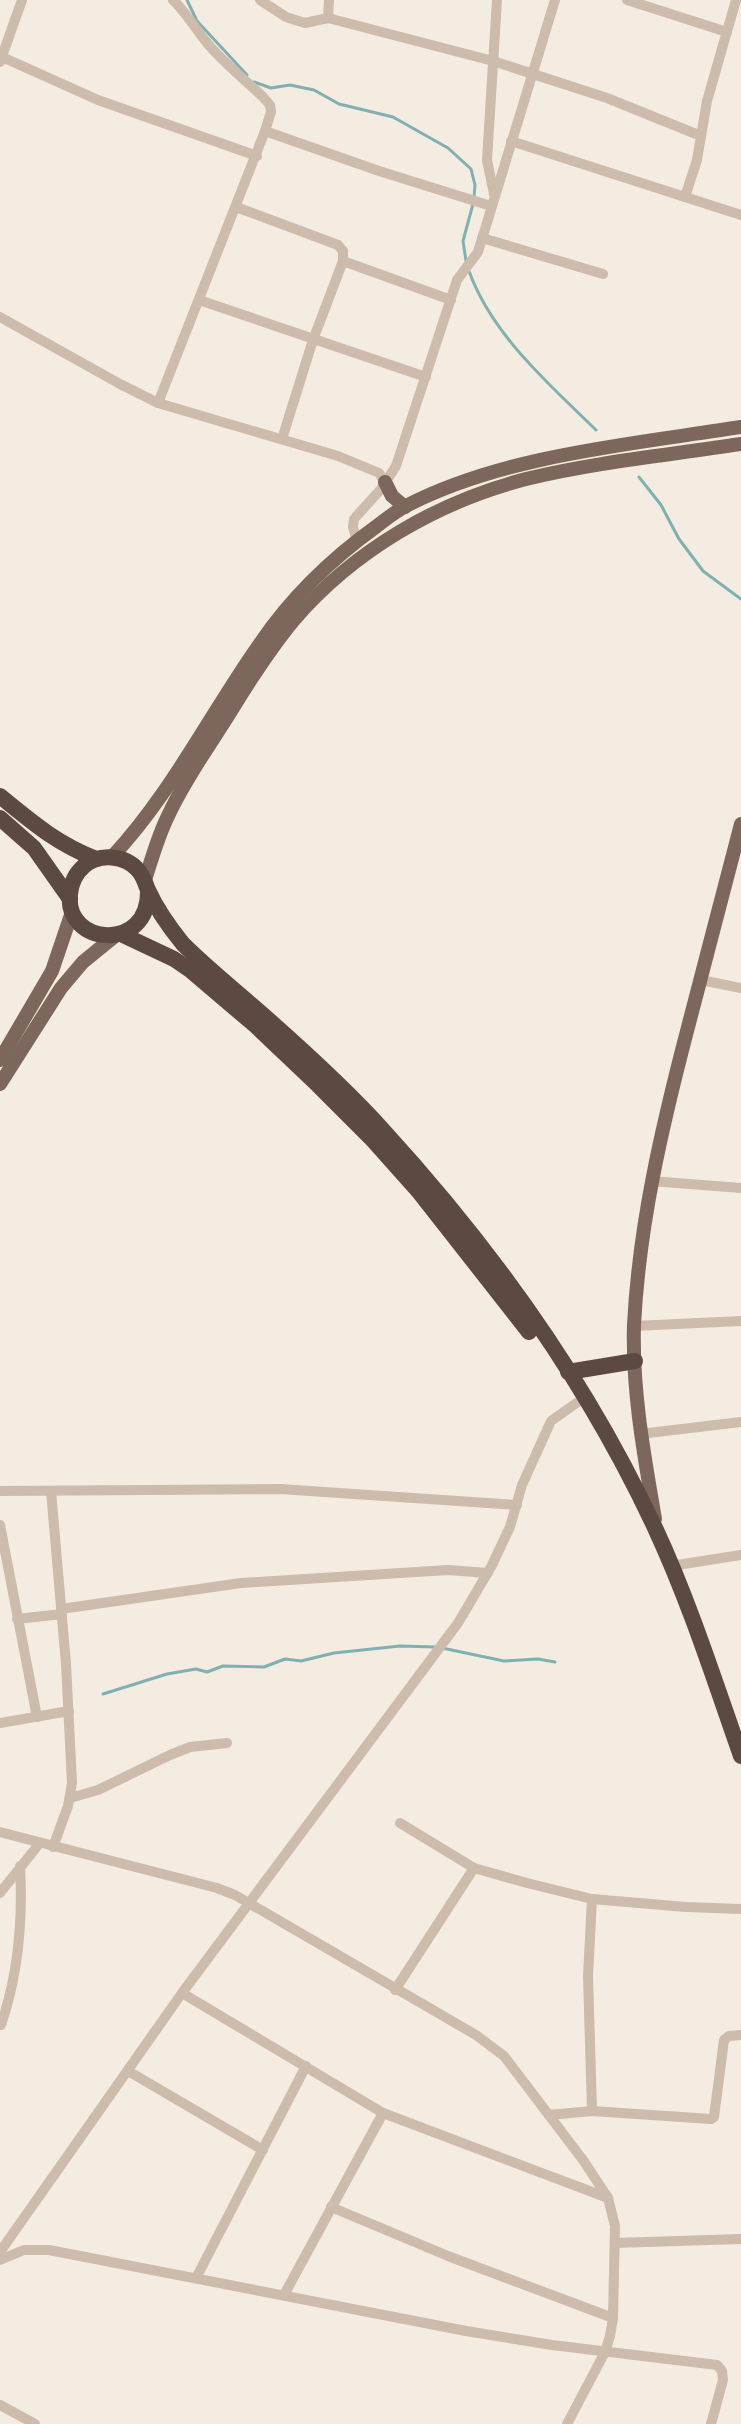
<svg xmlns="http://www.w3.org/2000/svg" width="741" height="2424" font-family="Quicksand,sans-serif">
	<rect width="100%" height="100%" fill="#f4ebe1"/>
	<g fill="none" stroke-linecap="round" stroke-linejoin="round">
		<g stroke="#7fb0b2" stroke-width="3">
			<path d="M187,0L197,21L247,75"/>
			<path d="M254,82L271,88L290,85L314,90L339,104L393,117L448,148L471,169L475,185L474,197"/>
			<path d="M466,261L463,241L473,204"/>
			<path d="M469,271C492,335 549,384 596,430"/>
			<path d="M639,477L661,505L679,539L703,571L741,599"/>
			<path d="M442,1648L504,1661L538,1659L555,1662"/>
			<path d="M103,1694L167,1674L196,1669L207,1672L223,1666L264,1667L285,1659L301,1661L334,1653L400,1646L435,1647"/>
		</g>
		<g stroke="#cdbbac" stroke-width="10">
			<path d="M260,0L286,17L305,23L328,18L493,61L607,98L701,136"/>
			<path d="M627,0L727,32"/>
			<path d="M328,18L329,0"/>
			<path d="M0,56L98,100L257,156"/>
			<path d="M0,62L22,0"/>
			<path d="M265,131L379,171L491,206"/>
			<path d="M511,141L741,215"/>
			<path d="M494,194L487,160L497,0"/>
			<path d="M685,197L697,160L707,101L736,0"/>
			<path d="M236,207L338,245L343,251V261L313,340L282,439"/>
			<path d="M482,238L603,274"/>
			<path d="M343,261L451,300"/>
			<path d="M199,300L426,377"/>
			<path d="M0,317L120,384L158,403L338,456L379,473L385,482"/>
			<path d="M158,403L265,131L271,112L270,105L262,96C244,79 224,63 208,44C195,29 187,13 173,0"/>
			<path d="M357,541L353,527L354,519L381,489L396,466L457,280L478,252L555,0"/>
			<path d="M701,980L741,988"/>
			<path d="M651,1181L741,1188"/>
			<path d="M634,1326L741,1321"/>
			<path d="M640,1434L741,1422"/>
			<path d="M0,1491L280,1489L517,1505"/>
			<path d="M51,1491L66,1664L72,1783L68,1806L53,1847"/>
			<path d="M0,1525L37,1717"/>
			<path d="M671,1566L741,1555"/>
			<path d="M61,1609L241,1583L448,1570L488,1573"/>
			<path d="M17,1619L62,1614"/>
			<path d="M0,1723L69,1711"/>
			<path d="M70,1798L98,1790L170,1755L190,1747L227,1743"/>
			<path d="M400,1823L474,1868L527,1883L592,1899L686,1907L741,1909"/>
			<path d="M0,1832L217,1888L235,1895L476,2035L504,2056L583,2160L608,2198L615,2226L613,2318L610,2336L605,2352L567,2424"/>
			<path d="M0,1893L39,1844"/>
			<path d="M592,1899L588,1976L592,2111"/>
			<path d="M395,1990L474,1868"/>
			<path d="M182,1993L383,2113L608,2198"/>
			<path d="M1,2025C18,1975 23,1919 20,1866"/>
			<path d="M128,2071L263,2150"/>
			<path d="M549,2115L592,2111L711,2119L714,2117L724,2040L729,2036L741,2035"/>
			<path d="M331,2207L448,2256L613,2318"/>
			<path d="M615,2243L741,2239"/>
			<path d="M0,2252L182,1993L458,1623L491,1567L510,1527L522,1485L551,1421L585,1397"/>
			<path d="M0,2260L24,2250H49L466,2331L552,2345L717,2365L722,2371L723,2380L711,2424"/>
			<path d="M196,2278L306,2066"/>
			<path d="M284,2295L383,2113"/>
			<path d="M0,2405L35,2424"/>
		</g>
		<g stroke="#7d675c" stroke-width="14">
			<path d="M385,482L392,496L405,507"/>
			<path d="M112,857C171,794 209,716 259,645C290,599 331,559 377,526C386,519 396,511 406,506C504,455 633,444 741,427"/>
			<path d="M145,880C152,858 158,836 168,816C185,779 210,745 231,711C250,680 270,649 293,621C353,551 437,502 526,479C596,462 670,455 741,444"/>
			<path d="M0,1060L52,971L72,912"/>
			<path d="M0,1084L61,988L83,962L115,936"/>
			<path d="M655,1519C644,1455 632,1390 634,1325C639,1225 662,1127 687,1031C705,962 723,893 741,824"/>
		</g>
		<g stroke="#5c4a42" stroke-width="16">
			<path d="M0,796C33,823 56,843 96,859"/>
			<path d="M0,818L34,848L70,899"/>
			<path d="M148,890C150,953 64,946 70,894C71,883 76,873 84,866C99,853 125,855 138,870C144,877 145,883 148,890C157,910 170,928 183,944C208,969 236,991 262,1014C304,1051 345,1088 382,1129C491,1248 588,1384 656,1530C689,1601 715,1682 741,1756"/>
			<path d="M121,934L174,959L190,970L256,1026L318,1085L371,1138L420,1193L529,1332"/>
			<path d="M568,1372L635,1361"/>
		</g>
	</g>
</svg>
